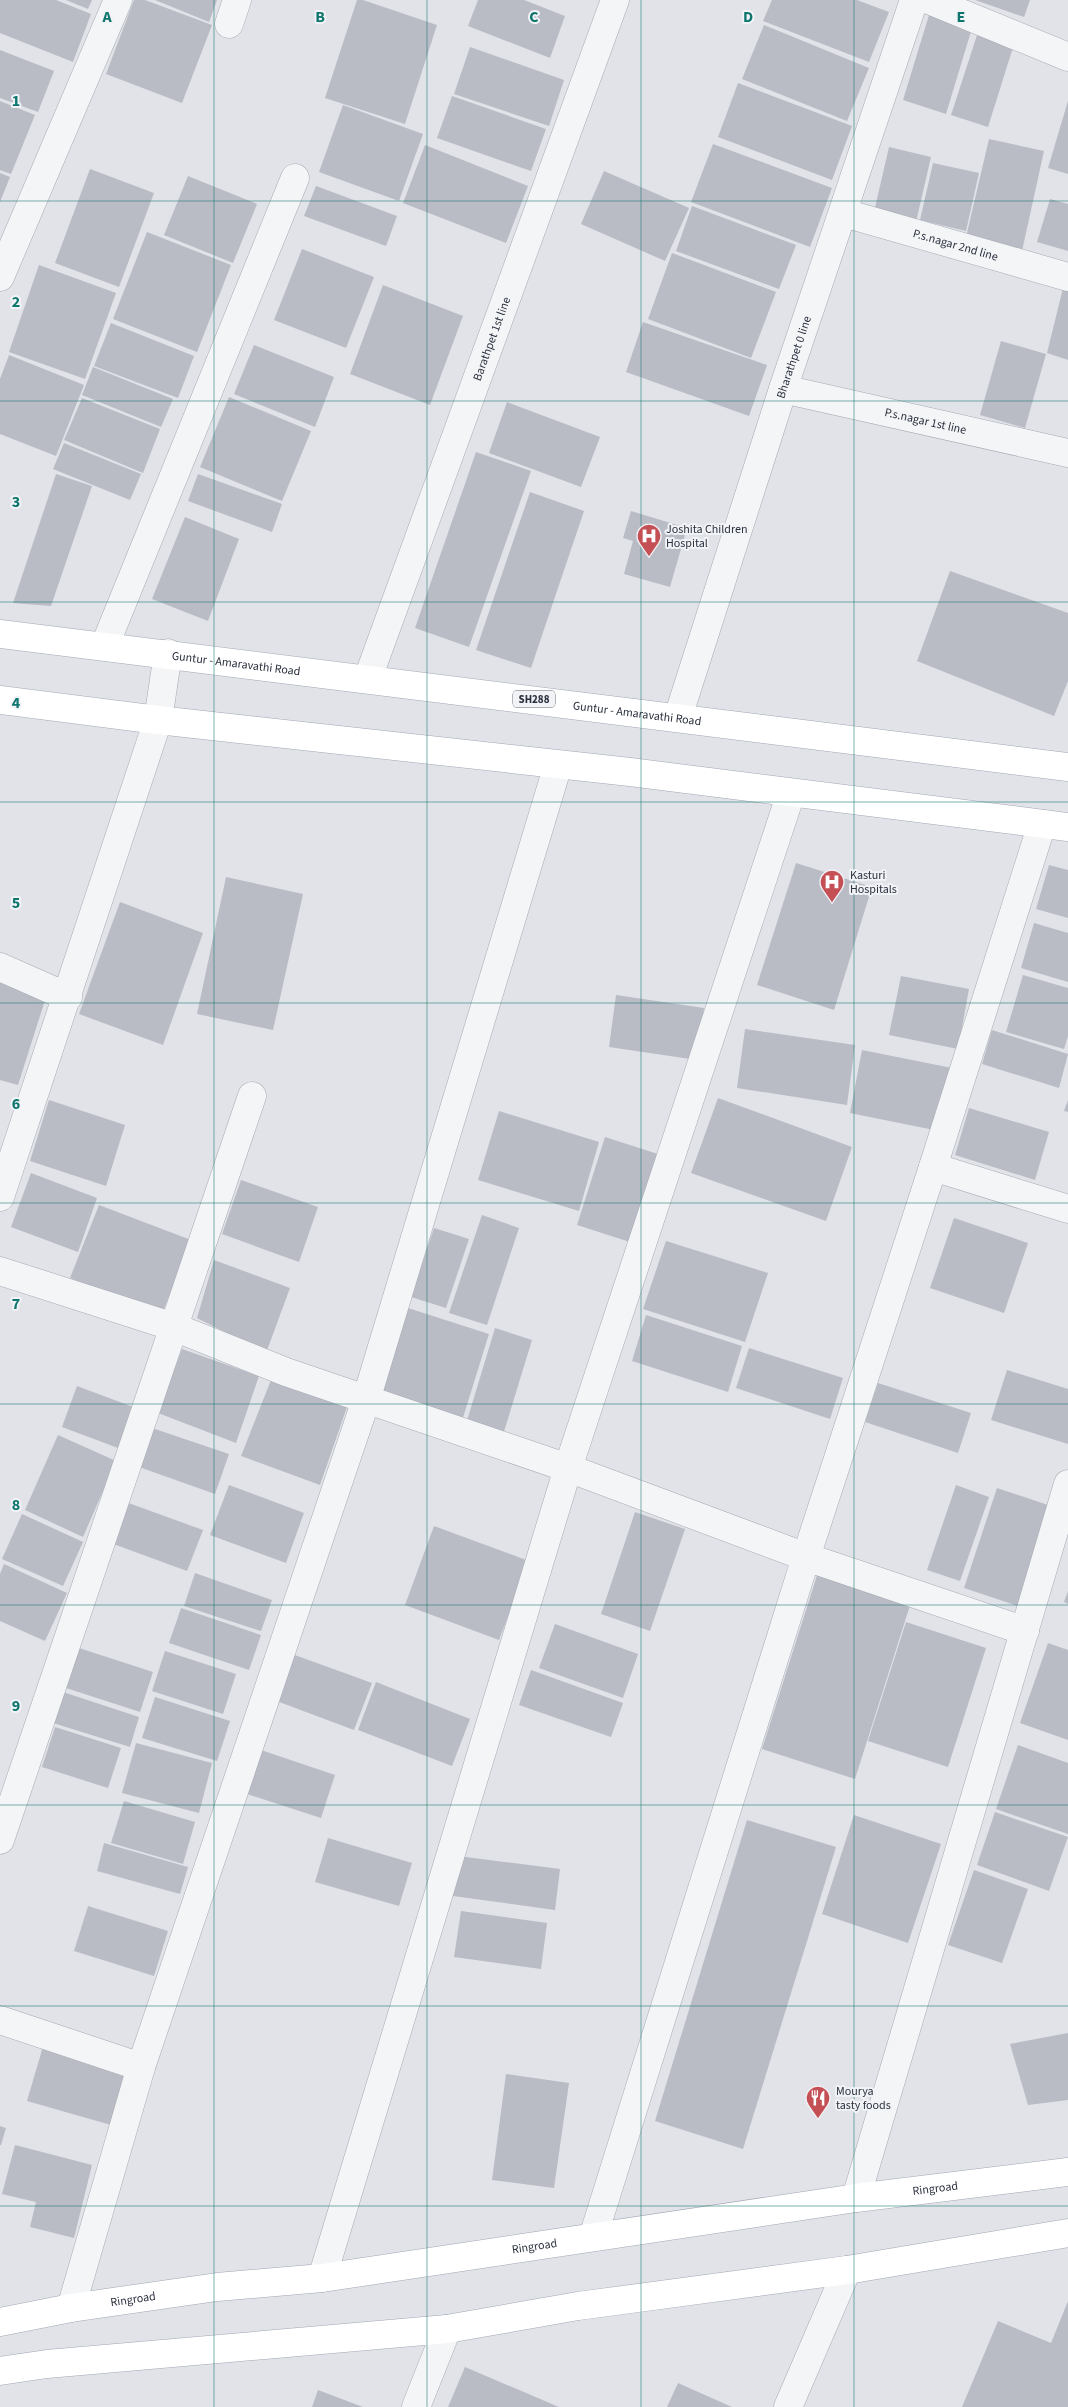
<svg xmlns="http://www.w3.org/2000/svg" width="1068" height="2407" font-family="'Source Sans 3',sans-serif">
	<rect width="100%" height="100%" fill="#e1e3e9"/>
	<g fill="#b9bcc5">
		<path d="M0,0H56L91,14L73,62L0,33Z"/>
		<path d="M66,0H92L88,9Z"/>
		<path d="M134,0H145L212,25L182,103L106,74Z"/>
		<path d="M155,0H217L209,22Z"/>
		<path d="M357,0H363L437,25L405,124L325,98Z"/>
		<path d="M478,0H524L565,16L550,58L468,26Z"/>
		<path d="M772,0H857L889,12L869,62L763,21Z"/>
		<path d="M975,0H1030L1024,17Z"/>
		<path d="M929,15L972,28L946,114L903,100Z"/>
		<path d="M764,25L869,68L847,121L742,79Z"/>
		<path d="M979,29L1015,41L988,127L951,115Z"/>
		<path d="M470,47L564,80L549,126L454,94Z"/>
		<path d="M0,50L54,71L38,112L0,98Z"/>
		<path d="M738,83L852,126L832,180L718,137Z"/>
		<path d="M452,96L546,129L531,171L437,138Z"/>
		<path d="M0,101L35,115L11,174L0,170Z"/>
		<path d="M1068,101V174L1048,168Z"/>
		<path d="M343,105L423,134L399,201L319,172Z"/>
		<path d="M989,139L1044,151L1022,251L966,237Z"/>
		<path d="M713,144L832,188L810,247L691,202Z"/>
		<path d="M425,145L528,186L506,243L403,203Z"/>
		<path d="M889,147L931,157L916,222L874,212Z"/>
		<path d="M933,163L979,173L966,231L920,220Z"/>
		<path d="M90,169L154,193L119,287L55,263Z"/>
		<path d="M604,171L689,208L665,261L581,224Z"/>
		<path d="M0,173L10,177L0,202Z"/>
		<path d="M188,176L257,204L233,263L164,235Z"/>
		<path d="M316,186L397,216L386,246L304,216Z"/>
		<path d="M1050,199L1068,204V251L1037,242Z"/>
		<path d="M692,206L796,245L779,289L676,251Z"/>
		<path d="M147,232L231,265L197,352L113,319Z"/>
		<path d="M302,249L374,277L346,348L274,320Z"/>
		<path d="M672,253L776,292L751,358L648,319Z"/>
		<path d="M39,265L116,293L85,379L9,352Z"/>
		<path d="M1064,284L1068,285V360L1047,353Z"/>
		<path d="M383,285L463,316L430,405L350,374Z"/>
		<path d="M643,322L767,365L749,416L626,372Z"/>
		<path d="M111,323L194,356L178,398L94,366Z"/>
		<path d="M1001,341L1046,354L1025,428L980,415Z"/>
		<path d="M254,345L334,377L315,427L234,394Z"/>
		<path d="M9,355L84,385L56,456L0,434V379Z"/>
		<path d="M93,367L173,399L161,427L82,395Z"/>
		<path d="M229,397L311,431L282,501L200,467Z"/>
		<path d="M82,398L160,429L143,473L64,440Z"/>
		<path d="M507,402L600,437L581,487L489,453Z"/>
		<path d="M64,443L141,474L130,500L53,469Z"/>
		<path d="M476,452L531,471L469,647L415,628Z"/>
		<path d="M56,474L92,486L51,606L13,603Z"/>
		<path d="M198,474L282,504L272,532L188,501Z"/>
		<path d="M530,492L584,511L531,668L476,650Z"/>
		<path d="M631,511L687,528L670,587L624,574L633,541L623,538Z"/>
		<path d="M185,517L239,539L208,621L152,599Z"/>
		<path d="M950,571L1068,613V681L1054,716L917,661Z"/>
		<path d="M796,863L872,887L834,1010L757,985Z"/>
		<path d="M1049,865L1068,870V918L1036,909Z"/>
		<path d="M226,877L303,894L273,1030L197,1014Z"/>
		<path d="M120,902L203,933L163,1045L79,1014Z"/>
		<path d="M1034,923L1068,933V982L1021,968Z"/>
		<path d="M1023,975L1068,988V1036L1064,1049L1006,1032Z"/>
		<path d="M901,976L969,989L958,1049L889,1035Z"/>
		<path d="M0,979L47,994L18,1085L0,1080Z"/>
		<path d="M616,995L704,1008L697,1060L609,1047Z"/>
		<path d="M745,1029L855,1045L847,1105L737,1088Z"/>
		<path d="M992,1030L1068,1054L1059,1088L982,1064Z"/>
		<path d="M862,1050L952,1068L939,1131L850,1113Z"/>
		<path d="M718,1098L852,1147L826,1221L691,1173Z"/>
		<path d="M49,1100L125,1125L106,1186L30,1161Z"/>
		<path d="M1068,1100V1112L1064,1111Z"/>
		<path d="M969,1108L1049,1132L1035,1180L955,1155Z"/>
		<path d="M499,1111L599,1142L579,1211L478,1180Z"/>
		<path d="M605,1137L661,1155L633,1243L577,1225Z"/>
		<path d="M31,1173L97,1198L78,1252L11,1227Z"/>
		<path d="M241,1180L318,1207L299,1262L222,1234Z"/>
		<path d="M99,1205L191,1240L162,1314L70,1278Z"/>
		<path d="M482,1215L519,1228L487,1325L449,1313Z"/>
		<path d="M954,1218L1028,1243L1004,1313L930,1288Z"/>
		<path d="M434,1228L469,1239L446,1308L411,1297Z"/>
		<path d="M666,1241L768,1273L745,1342L643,1309Z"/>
		<path d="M214,1260L290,1288L266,1353L197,1318Z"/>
		<path d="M408,1308L489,1334L461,1424L380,1398Z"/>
		<path d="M646,1315L742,1346L728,1392L632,1361Z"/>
		<path d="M495,1328L532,1340L503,1435L466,1424Z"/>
		<path d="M749,1348L843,1378L830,1419L736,1388Z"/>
		<path d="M182,1349L259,1376L236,1443L158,1413Z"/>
		<path d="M1007,1370L1068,1389V1444L991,1420Z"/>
		<path d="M271,1380L347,1407L320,1485L241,1456Z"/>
		<path d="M878,1383L971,1413L958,1453L865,1422Z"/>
		<path d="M77,1386L133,1407L118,1448L62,1427Z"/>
		<path d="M152,1428L229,1454L215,1494L139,1467Z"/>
		<path d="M58,1435L116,1461L83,1537L25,1510Z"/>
		<path d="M229,1485L304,1513L286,1563L210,1535Z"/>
		<path d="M956,1485L989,1497L960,1581L927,1570Z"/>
		<path d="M997,1488L1051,1506L1018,1606L964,1588Z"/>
		<path d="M123,1501L203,1530L187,1571L108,1542Z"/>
		<path d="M635,1512L685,1529L650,1631L601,1614Z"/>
		<path d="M22,1514L83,1542L63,1586L2,1559Z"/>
		<path d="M434,1526L529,1561L499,1640L405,1605Z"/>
		<path d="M4,1564L67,1593L45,1641L0,1621V1574Z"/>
		<path d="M819,1569L912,1599L855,1779L762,1749Z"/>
		<path d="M195,1573L272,1600L261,1631L184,1606Z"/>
		<path d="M1068,1591V1604L1064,1602Z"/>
		<path d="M181,1608L261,1635L249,1670L169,1643Z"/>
		<path d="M906,1622L986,1648L948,1767L868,1741Z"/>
		<path d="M555,1624L638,1654L623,1698L539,1668Z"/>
		<path d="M1048,1643L1068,1650V1740L1020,1723Z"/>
		<path d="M79,1648L153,1672L140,1712L66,1688Z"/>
		<path d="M165,1651L236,1674L223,1714L152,1691Z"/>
		<path d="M292,1654L372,1683L354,1730L274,1700Z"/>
		<path d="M531,1670L623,1703L611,1737L519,1705Z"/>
		<path d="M376,1682L470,1719L452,1766L358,1730Z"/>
		<path d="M63,1692L139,1717L130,1747L53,1723Z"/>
		<path d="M155,1697L230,1721L217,1761L142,1738Z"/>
		<path d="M55,1727L121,1748L108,1788L42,1767Z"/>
		<path d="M136,1743L212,1763L199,1813L122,1793Z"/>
		<path d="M1018,1745L1068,1763V1834L996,1809Z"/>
		<path d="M258,1749L335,1775L321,1818L244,1793Z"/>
		<path d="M124,1801L195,1822L183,1864L111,1843Z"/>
		<path d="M995,1812L1068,1837L1049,1891L977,1865Z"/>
		<path d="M854,1815L941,1844L908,1943L822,1914Z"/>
		<path d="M747,1820L836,1847L743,2149L655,2121Z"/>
		<path d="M328,1838L412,1863L399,1906L315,1882Z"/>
		<path d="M104,1843L188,1867L180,1894L97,1871Z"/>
		<path d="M458,1856L560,1869L555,1910L453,1896Z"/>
		<path d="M974,1870L1028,1889L1002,1963L948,1945Z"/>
		<path d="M88,1906L168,1931L154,1976L74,1951Z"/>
		<path d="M461,1911L547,1923L541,1969L454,1957Z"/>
		<path d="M1068,2033V2100L1028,2105L1010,2044Z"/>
		<path d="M44,2043L128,2067L111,2125L27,2101Z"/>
		<path d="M506,2074L569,2083L554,2188L492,2180Z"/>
		<path d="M0,2126L6,2128L1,2145H0Z"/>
		<path d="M15,2145L92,2165L74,2238L30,2227L36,2202L2,2194Z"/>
		<path d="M1068,2301V2407H962L998,2321L1051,2343Z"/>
		<path d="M465,2367L559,2407H448Z"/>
		<path d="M678,2383L732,2407H667Z"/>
		<path d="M318,2390L363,2407H312Z"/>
	</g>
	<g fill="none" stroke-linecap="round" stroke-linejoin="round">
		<defs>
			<g id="minor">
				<path d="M929,0L1068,57"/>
				<path d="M229,24L237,0"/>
				<path id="s1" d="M844,213L1068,277"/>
				<path d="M0,277L118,0"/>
				<path id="s2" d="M783,389L1068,453"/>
				<path d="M105,645L295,178"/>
				<path id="s3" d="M368,678L615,0"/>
				<path id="s4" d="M678,717L783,389L914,0"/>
				<path d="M0,967L68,997"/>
				<path d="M933,1167L1068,1209"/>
				<path d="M0,1197L158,720L168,653"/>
				<path d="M0,1271L174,1327L286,1372L568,1468L806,1557L1025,1631"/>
				<path d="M0,1840L252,1096"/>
				<path d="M0,2020L141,2067"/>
				<path d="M856,2198L1068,1484"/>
				<path d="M593,2237L806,1557L933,1167L1042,824"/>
				<path d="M322,2278L568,1468L791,793"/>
				<path d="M71,2308L141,2067L366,1400L558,765"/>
				<path d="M416,2407L447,2329"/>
				<path d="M788,2407L847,2270"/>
			</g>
			<g id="major">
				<path id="s5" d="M0,634L1068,767"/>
				<path d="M0,700L158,720L630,772L1068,827"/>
				<path id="s6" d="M0,2322L71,2308L217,2287L322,2278L856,2198L1068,2172"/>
				<path d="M0,2371L47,2364L447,2329L578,2306L847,2270L1068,2233"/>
			</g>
		</defs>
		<use href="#minor" stroke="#a7aab3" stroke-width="29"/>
		<use href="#major" stroke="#a1a7b4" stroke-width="29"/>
		<use href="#minor" stroke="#f4f5f7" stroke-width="28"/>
		<use href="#major" stroke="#fff" stroke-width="28"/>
	</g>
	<path fill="none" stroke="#0f766e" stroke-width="1" stroke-opacity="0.55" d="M214,0V2407M427,0V2407M641,0V2407M854,0V2407M0,201H1068M0,401H1068M0,602H1068M0,802H1068M0,1003H1068M0,1203H1068M0,1404H1068M0,1605H1068M0,1805H1068M0,2006H1068M0,2206H1068"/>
	<defs>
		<symbol id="hospital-pin" viewBox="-11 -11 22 30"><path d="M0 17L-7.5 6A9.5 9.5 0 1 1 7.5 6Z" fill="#c45055" stroke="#f1f3f6"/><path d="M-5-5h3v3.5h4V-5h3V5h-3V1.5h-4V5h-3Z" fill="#fff"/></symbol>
		<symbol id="restaurant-pin" viewBox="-11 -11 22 30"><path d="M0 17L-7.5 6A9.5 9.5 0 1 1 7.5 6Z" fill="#c45055" stroke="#f1f3f6"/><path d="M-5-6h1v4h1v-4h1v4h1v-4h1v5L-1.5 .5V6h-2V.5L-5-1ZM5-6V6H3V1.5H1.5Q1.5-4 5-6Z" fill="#fff"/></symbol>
	</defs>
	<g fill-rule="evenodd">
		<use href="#hospital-pin" x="635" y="522" width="28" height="38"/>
		<use href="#hospital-pin" x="818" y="868" width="28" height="38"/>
		<use href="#restaurant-pin" x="804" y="2084" width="28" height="38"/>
	</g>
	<g text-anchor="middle" stroke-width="4" stroke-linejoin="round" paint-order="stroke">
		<rect fill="#f1f3f6" stroke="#666a76" stroke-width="1" x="513" y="690.5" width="42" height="17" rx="4"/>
		<g font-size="11" font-weight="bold" fill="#2b303f">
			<text x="534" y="703">SH288</text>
		</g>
		<g font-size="12" fill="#2b303f" stroke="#f1f3f6">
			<text dy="4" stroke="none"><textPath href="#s1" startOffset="116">P.s.nagar 2nd line</textPath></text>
			<text dy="4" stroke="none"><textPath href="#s3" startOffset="361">Barathpet 1st line</textPath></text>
			<text dy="4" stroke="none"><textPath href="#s4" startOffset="378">Bharathpet 0 line</textPath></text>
			<text dy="4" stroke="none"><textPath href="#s2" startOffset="146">P.s.nagar 1st line</textPath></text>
			<text dy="4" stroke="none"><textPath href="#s5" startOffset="238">Guntur - Amaravathi Road</textPath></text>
			<text dy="4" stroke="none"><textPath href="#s5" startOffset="642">Guntur - Amaravathi Road</textPath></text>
			<text dy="4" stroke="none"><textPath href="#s6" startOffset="945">Ringroad</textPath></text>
			<text dy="4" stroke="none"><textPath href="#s6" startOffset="540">Ringroad</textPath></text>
			<text dy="4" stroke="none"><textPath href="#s6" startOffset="135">Ringroad</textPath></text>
		</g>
		<g font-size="12" fill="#2b303f" stroke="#f1f3f6" text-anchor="start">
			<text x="666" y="533">Joshita Children<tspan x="666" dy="14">Hospital</tspan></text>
			<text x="850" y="879">Kasturi<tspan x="850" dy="14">Hospitals</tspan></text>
			<text x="836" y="2095">Mourya<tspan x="836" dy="14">tasty foods</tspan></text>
		</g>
	</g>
	<g font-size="16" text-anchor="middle" font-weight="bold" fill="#0f766e" stroke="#f1f3f6" stroke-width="4" stroke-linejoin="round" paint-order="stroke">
		<text x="107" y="22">A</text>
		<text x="320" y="22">B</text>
		<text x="534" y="22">C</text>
		<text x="748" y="22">D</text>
		<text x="961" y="22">E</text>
		<text x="16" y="106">1</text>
		<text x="16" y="307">2</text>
		<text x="16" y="507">3</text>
		<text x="16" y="708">4</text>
		<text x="16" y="908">5</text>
		<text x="16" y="1109">6</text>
		<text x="16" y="1309">7</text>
		<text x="16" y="1510">8</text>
		<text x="16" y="1711">9</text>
	</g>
</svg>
